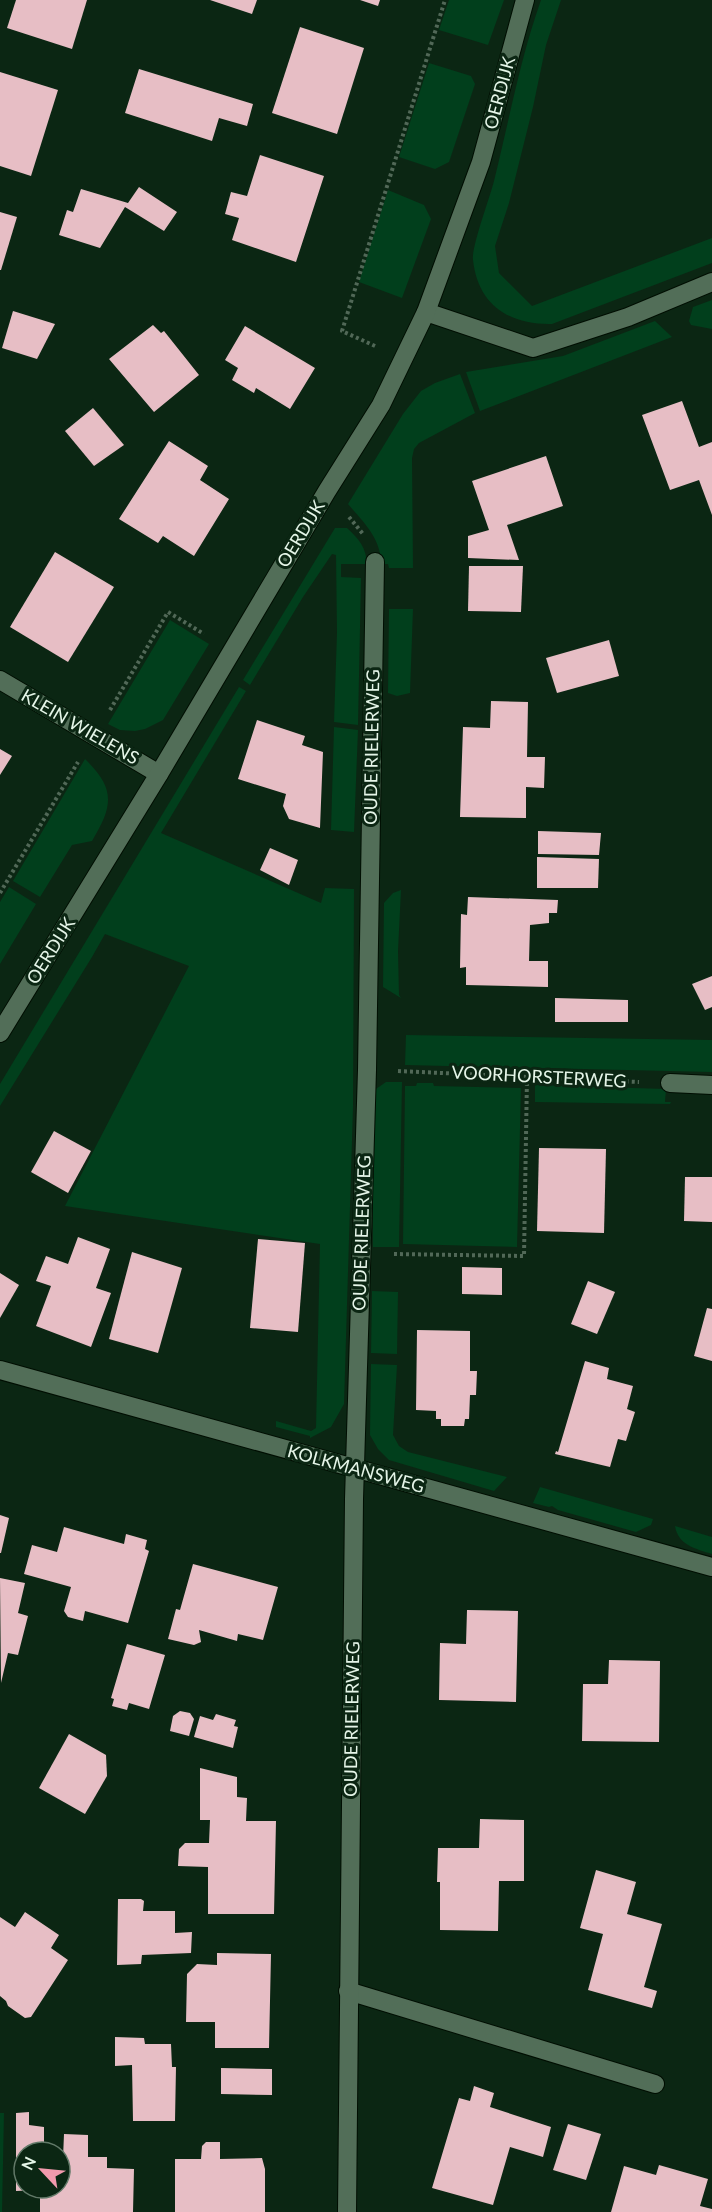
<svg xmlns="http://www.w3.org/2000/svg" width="712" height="2212" font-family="Lato,sans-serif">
	<rect width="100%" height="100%" fill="#0b2613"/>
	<g fill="#013f1c">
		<path d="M449,0H504L488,45L439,30Z"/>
		<path d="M541,0H561L546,45L533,107L509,203L495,246L499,273L532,306L712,238V263L552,324C509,325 478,305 473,260C471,248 490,197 494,181C509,121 520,59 541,0Z"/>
		<path d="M429,63L471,76L475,84L449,162L435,169L399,157Z"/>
		<path d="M388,190L424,205L431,219L402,298L359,282Z"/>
		<path d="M712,300V329L691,325L689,321L693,307Z"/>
		<path d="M655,321L672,337L480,411L466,372L563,356Z"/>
		<path d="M460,374L475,413L419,443L414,449L412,458L413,568H389L388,564H381C381,538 364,523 348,504L403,414L421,391L435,383Z"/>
		<path d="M335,528H347C359,539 366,547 367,564H341V577L361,578L358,725L334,722L337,633L336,555L332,554L303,597L250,685L243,680Z"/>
		<path d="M389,609H413L410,693L397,696L388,693Z"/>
		<path d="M170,620L209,644L163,720L145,729L135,731L120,730L108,724Z"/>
		<path d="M239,687L246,691L161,833L321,903L325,888L354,889L353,1107L344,1404L331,1427L310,1438V1436L276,1427V1421L311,1431L316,1428L320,1244L65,1206L189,966L105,934L92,957L0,1106V1084Z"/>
		<path d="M334,727L358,730L354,832L331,830Z"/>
		<path d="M85,759C116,789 113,806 92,841L72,845L40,897L13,881Z"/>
		<path d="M9,887L36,904L0,964V902Z"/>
		<path d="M401,890L398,951L399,995L401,998L383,987L384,903L393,893Z"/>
		<path d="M406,1035L712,1040V1072L405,1065Z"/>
		<path d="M386,1082H402L399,1247H373V1091Z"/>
		<path d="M417,1083H433L434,1086L521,1088L517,1247L403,1244L405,1086H416Z"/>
		<path d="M535,1085L666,1089L665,1102H671L670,1104L535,1102Z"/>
		<path d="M372,1291L398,1292L397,1354L371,1353Z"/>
		<path d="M371,1364L397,1365L393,1435L399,1446L408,1452L507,1477L494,1491L389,1460L378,1449L370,1435Z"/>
		<path d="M540,1487L653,1519L651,1525L636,1532L558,1510L552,1506L549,1507L533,1503Z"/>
		<path d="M675,1526L712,1537V1554C696,1549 678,1545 675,1526Z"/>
		<path d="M0,2113H4L2,2212H0Z"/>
	</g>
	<g fill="#e7bec5">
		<path d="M16,0H87L72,49L7,28Z"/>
		<path d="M210,0H257L252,14Z"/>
		<path d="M360,0H380L378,6Z"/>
		<path d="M300,27L364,48L337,134L272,113Z"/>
		<path d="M139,69L253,104L247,126L219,118L212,141L125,113Z"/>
		<path d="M0,72L58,90L31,176L0,166Z"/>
		<path d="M260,155L324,176L296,262L232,240L239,218L225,214L231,192L247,196Z"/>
		<path d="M139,187L177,212L164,231L125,207L100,248L59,235L67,210L73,212L81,189L128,203Z"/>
		<path d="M0,212L17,217L1,270H0Z"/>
		<path d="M13,311L55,324L37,359L2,348Z"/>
		<path d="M153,325L161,333L164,331L199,375L154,412L109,359Z"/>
		<path d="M245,326L315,368L290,409L256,388L254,393L232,380L238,368L225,360Z"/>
		<path d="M682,401L699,447L712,442V515L699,480L670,490L642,415Z"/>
		<path d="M93,408L124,445L94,466L65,431Z"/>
		<path d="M169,441L208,466L200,480L229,499L194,556L163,536L158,543L119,519Z"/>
		<path d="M546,456L563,506L507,525L519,560L468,558V536L489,530L472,481Z"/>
		<path d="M55,552L114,587L68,662L10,627Z"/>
		<path d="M469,566H523L521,612L468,611Z"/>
		<path d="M609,640L619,676L557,693L546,658Z"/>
		<path d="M491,701L528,702L527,757H545L544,788L526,787V818L460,817L463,727L490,728Z"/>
		<path d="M257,720L305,736L302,745L323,752L320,828L289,819L283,806L286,794L238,779Z"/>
		<path d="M0,749L12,756L0,775Z"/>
		<path d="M538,831L601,833L599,855L538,854Z"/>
		<path d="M270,848L298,860L289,885L260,870Z"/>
		<path d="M537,857L599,859L598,888H537Z"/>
		<path d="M468,897L558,900L557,913H549V923L530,925L529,961H548V987L466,985V967L460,968L461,914L467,915Z"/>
		<path d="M712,976V1007L705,1010L692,984Z"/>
		<path d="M555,998L628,1000V1022H555Z"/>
		<path d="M54,1131L91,1151L68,1193L31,1172Z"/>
		<path d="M539,1148L606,1149L604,1233L537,1231Z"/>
		<path d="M685,1177H712V1222L684,1221Z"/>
		<path d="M78,1237L110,1249L96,1288L111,1293L91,1347L36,1326L51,1286L36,1281L46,1256L68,1264Z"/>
		<path d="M258,1239L305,1243L298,1332L250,1328Z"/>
		<path d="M132,1252L182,1268L158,1353L109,1339Z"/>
		<path d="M462,1267L502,1268V1295L462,1294Z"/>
		<path d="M0,1273L19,1285L0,1318Z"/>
		<path d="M588,1281L615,1292L597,1334L571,1324Z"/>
		<path d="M707,1308L712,1309V1361L694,1356Z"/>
		<path d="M417,1330L470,1331V1371H477L476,1395H470L469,1419H465L464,1426H441V1419H436V1411L416,1410Z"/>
		<path d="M585,1361L609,1368L607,1379L633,1386L627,1409L635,1412L626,1441L618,1439L610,1467L555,1454L556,1451L558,1452Z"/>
		<path d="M0,1515L9,1518L1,1553H0Z"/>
		<path d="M64,1527L124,1544L126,1534L147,1540L145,1549L149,1551L128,1623L85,1611L83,1621L68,1617L64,1611L71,1587L24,1574L32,1545L57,1552Z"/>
		<path d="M193,1564L278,1587L263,1640L238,1634L237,1641L199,1630L201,1642L194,1645L168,1639L176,1609L180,1610Z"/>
		<path d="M0,1578L25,1583L18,1613L28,1616L18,1655L8,1653L1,1683Z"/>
		<path d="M467,1610L518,1611L516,1702L439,1700L440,1643L466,1644Z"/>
		<path d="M127,1644L165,1655L149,1709L129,1703L127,1710L112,1706L114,1699L111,1698Z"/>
		<path d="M609,1660L660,1661L659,1742L582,1741L583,1684H608Z"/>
		<path d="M180,1711L190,1713L194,1719L189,1736L170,1731L173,1716Z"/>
		<path d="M216,1714L236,1720L234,1726L238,1727L233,1748L194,1737L200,1716L213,1720Z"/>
		<path d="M69,1734L106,1755L107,1776L85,1814L39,1788Z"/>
		<path d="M200,1768L237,1777V1797L247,1798L246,1821H276L274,1914H208V1867L178,1866L179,1849L185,1843H209L210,1820H200Z"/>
		<path d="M480,1819L524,1820V1881H499L498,1931L440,1930V1882H437L438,1848H479Z"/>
		<path d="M596,1870L636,1882L627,1914L662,1924L644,1987L657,1991L652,2008L588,1990L603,1934L580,1928Z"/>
		<path d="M118,1899H141L144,1901L143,1911H175V1933L192,1932L191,1953L142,1955L141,1964L117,1965Z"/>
		<path d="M25,1912L59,1935L51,1948L68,1960L31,2017L25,2018L8,2006L6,2001L0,1996V1917L15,1927Z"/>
		<path d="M217,1953L271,1954L269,2048H215V2022H186L187,1974L197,1964L217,1965Z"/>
		<path d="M115,2037L144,2038L145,2044H171L172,2067H176L175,2121H133L132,2065L115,2066Z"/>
		<path d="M221,2068L272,2069V2095L221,2094Z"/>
		<path d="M474,2086L494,2093L490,2107L551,2127L543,2157L510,2147L493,2205L432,2188L459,2098L470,2101Z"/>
		<path d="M29,2112V2125L44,2127V2152H24V2188H60V2158H63L64,2134L88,2135V2157H107V2168L134,2169L133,2212H40V2190L16,2191V2113Z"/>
		<path d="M568,2124L601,2134L586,2180L553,2170Z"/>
		<path d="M206,2142H220V2159L262,2158L265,2169V2212H175V2159H201L202,2146Z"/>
		<path d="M659,2165L708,2179L700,2206L712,2209V2212H611L624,2166L656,2175Z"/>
	</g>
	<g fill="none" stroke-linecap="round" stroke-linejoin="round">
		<defs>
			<g id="minor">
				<path d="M426,312L533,348L628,317L712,282"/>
				<path d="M0,680L159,774"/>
				<path d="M0,1033L159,774L327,491L381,405L426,312L481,162L525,0"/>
				<path d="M670,1083L712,1085"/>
				<path d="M0,1370L712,1567"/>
				<path d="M348,1991L655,2084"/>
				<path d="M347,2212L354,1499L367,1070L375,562"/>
			</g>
		</defs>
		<use href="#minor" stroke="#000e02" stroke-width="20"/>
		<g stroke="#516857" stroke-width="4" stroke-dasharray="3 3" stroke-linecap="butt">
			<path d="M375,346L342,331L445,0"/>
			<path d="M349,517L363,534"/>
			<path d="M110,710L168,612L204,634"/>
			<path d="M0,893L78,762"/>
			<path d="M398,1071L639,1082"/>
			<path d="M394,1254L524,1256L527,1077"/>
		</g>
		<use href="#minor" stroke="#526e58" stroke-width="18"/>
	</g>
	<g text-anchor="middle" stroke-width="6" stroke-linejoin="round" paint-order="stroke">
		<g font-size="18" fill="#e5f5e8" stroke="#0b2613">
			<text transform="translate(500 93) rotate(-75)" y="6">OERDIJK</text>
			<text transform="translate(301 534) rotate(-59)" y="6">OERDIJK</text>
			<text transform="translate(80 727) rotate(30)" y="6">KLEIN WIELENS</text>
			<text transform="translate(372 747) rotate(-89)" y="6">OUDE RIELERWEG</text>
			<text transform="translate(51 951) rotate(-58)" y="6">OERDIJK</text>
			<text transform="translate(539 1077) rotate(3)" y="6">VOORHORSTERWEG</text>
			<text transform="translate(362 1233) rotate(-88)" y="6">OUDE RIELERWEG</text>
			<text transform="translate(356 1469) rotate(15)" y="6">KOLKMANSWEG</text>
			<text transform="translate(352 1719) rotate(-89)" y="6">OUDE RIELERWEG</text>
		</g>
	</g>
	<g transform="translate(42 2170) rotate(296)"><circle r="28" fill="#0b2613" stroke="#627968" stroke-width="1.5"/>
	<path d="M0-4.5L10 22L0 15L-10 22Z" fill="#f29aad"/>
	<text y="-9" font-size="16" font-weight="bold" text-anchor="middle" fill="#e5f5e8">N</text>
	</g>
</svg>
